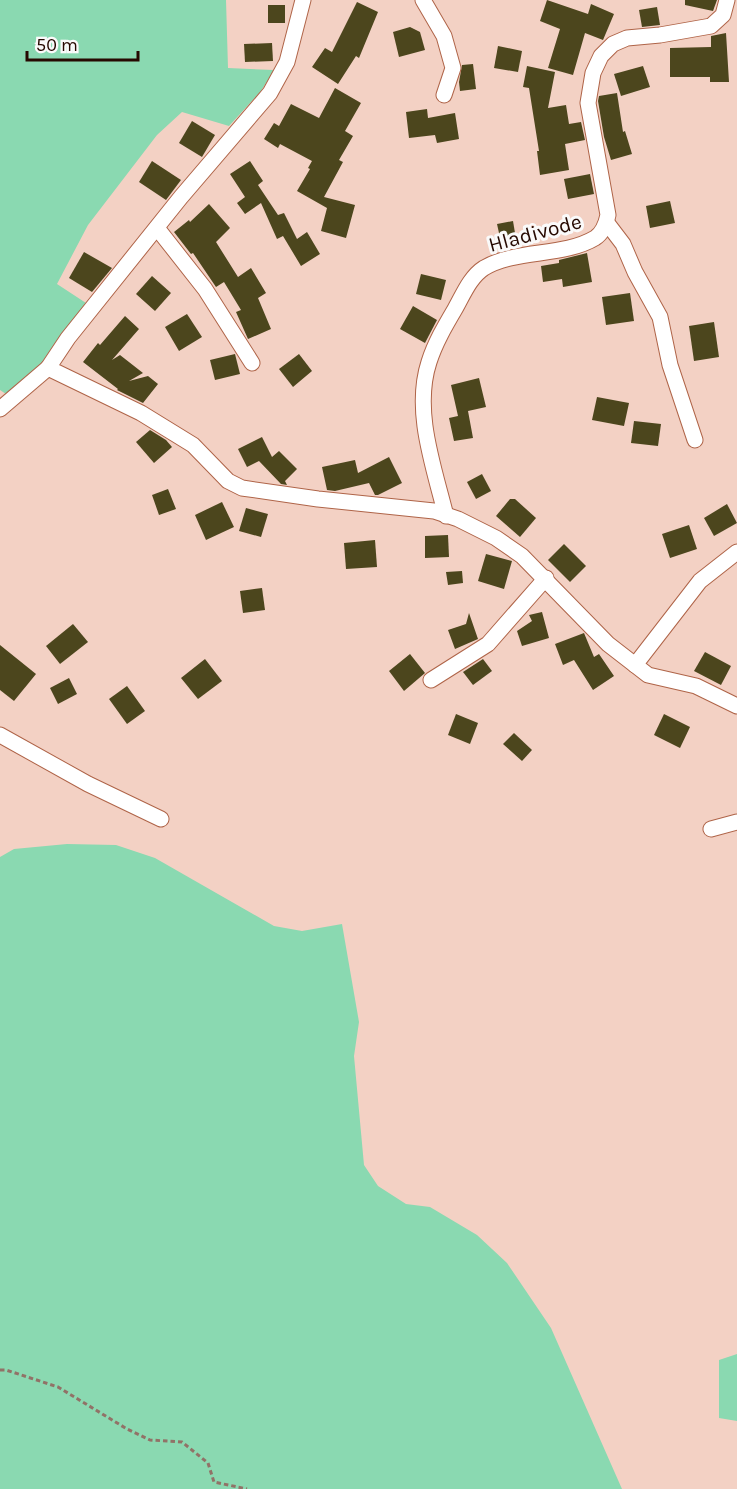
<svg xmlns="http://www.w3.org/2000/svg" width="737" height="1489" font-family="Karla,sans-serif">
	<rect width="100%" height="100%" fill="#f3d1c4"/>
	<g fill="#8ad9b1">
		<path d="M0,0H226L228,68L274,70L261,91L229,126L182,112L157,135L88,225L57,284L86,303L60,336L40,365L6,394L0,390Z"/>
		<path d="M67,844L116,845L155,858L274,926L302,931L342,924L359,1022L354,1056L364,1165L378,1186L406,1204L430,1207L477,1235L507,1263L551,1328L622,1489H0V857L14,849Z"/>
		<path d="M737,1354V1421L719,1418V1360Z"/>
	</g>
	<g fill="#4c461d">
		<path d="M547,0L588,14L591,4L614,14L603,40L585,33L573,75L548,68L560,29L540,21Z"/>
		<path d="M685,0H717L713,11L685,5Z"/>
		<path d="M357,2L378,12L359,58L356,56L338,84L312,67L325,48L332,52Z"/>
		<rect x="268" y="5" width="17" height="18"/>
		<path d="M657,7L660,25L642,27L639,10Z"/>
		<path d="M410,27L420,32L425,50L399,57L393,32Z"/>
		<path d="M726,33L729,82H710V77H670V48L711,47V36Z"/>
		<path d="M272,43L273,61L245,62L244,44Z"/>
		<path d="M498,46L522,51L518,72L494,68Z"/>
		<path d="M473,64L476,89L460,91L459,82L462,65Z"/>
		<path d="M527,66L555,72L548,108L566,105L569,124L581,122L585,140L565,144L569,170L540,175L537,151H539L529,88L523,87Z"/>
		<path d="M643,66L650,87L621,96L614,74Z"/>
		<path d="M335,88L361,103L345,131L353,136L339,160L343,162L324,197L355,205L346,238L321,231L327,208L297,191L310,169L308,168L312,161L280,144L278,148L264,139L274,123L279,126L291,104L319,118Z"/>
		<path d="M617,93L623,132L625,131L632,154L611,160L604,137L598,101L599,96Z"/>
		<path d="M427,109L428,118L455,113L459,139L437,143L435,135L409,138L406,112Z"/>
		<path d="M192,121L215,135L202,157L179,143Z"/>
		<path d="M152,161L181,180L166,200L139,182Z"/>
		<path d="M250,161L263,181L258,185L278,215L284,213L297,239L307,232L320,254L301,266L283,236L277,239L261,203L245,214L237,203L245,197L230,174Z"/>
		<path d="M590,174L594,194L568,199L564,179Z"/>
		<path d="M670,201L675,223L650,228L646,206Z"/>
		<path d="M209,204L230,228L216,242L238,277L251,268L266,293L258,298L271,329L248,339L236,312L241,310L224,282L216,287L193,253L191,254L174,232L189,220L190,222Z"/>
		<path d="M513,221L516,239L501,242L497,224Z"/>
		<path d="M84,252L112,268L92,292L69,278Z"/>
		<path d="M587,253L592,282L563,287L562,279L543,282L541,266L559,263V260Z"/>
		<path d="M421,274L446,280L441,300L416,294Z"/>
		<path d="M152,276L171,293L155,311L136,294Z"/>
		<path d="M630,293L634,321L606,325L602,297Z"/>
		<path d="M413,306L437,320L425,343L400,329Z"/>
		<path d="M187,314L202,337L179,351L165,327Z"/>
		<path d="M125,316L139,329L112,360L120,355L143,373L129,381L148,376L158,384L143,403L117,390L118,389L83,362L98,343L100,345Z"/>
		<path d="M714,322L719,357L694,361L689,326Z"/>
		<path d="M235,354L240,374L215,380L210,360Z"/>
		<path d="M299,354L312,371L293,387L279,369Z"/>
		<path d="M479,378L486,407L468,411L473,438L454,441L449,418L458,416L451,385Z"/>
		<path d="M597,397L629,403L624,426L592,420Z"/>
		<path d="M634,421L661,424L658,446L631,443Z"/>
		<path d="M150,430L166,440L172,447L154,463L136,442Z"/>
		<path d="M262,437L272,457L279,451L297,469L285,481L287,485L281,484L259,461L247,467L238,449Z"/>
		<path d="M389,457L402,483L378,495H375L369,483L335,491L327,490L322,467L355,460L358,473Z"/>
		<path d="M482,474L491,491L476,499L467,482Z"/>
		<path d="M168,489L176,509L159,515L152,495Z"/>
		<path d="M510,499H515L536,518L520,537L496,516Z"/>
		<path d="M222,502L234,527L206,540L195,515Z"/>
		<path d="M727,504L737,523L714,536L704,518Z"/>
		<path d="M246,508L268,514L261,537L239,531Z"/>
		<path d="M689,525L697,549L670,558L662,534Z"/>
		<path d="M448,535L449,557L425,558V536Z"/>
		<path d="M375,540L377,567L346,569L344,543Z"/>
		<path d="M564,544L586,566L570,582L548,560Z"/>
		<path d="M486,554L512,561L504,589L478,581Z"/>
		<path d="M462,571L463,583L448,585L446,572Z"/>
		<path d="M262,588L265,610L243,613L240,591Z"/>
		<path d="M542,612L549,638L522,646L517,631L532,621L529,615Z"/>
		<path d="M469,613L478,639L455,649L448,630L466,624Z"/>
		<path d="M73,624L88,642L60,664L46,646Z"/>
		<path d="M584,633L594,657L599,654L614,676L593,690L574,660L563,665L555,644Z"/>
		<path d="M0,645L36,674L14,701L0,690Z"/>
		<path d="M705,652L731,666L721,685L694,671Z"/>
		<path d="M410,654L425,673L404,691L389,671Z"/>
		<path d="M205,659L222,681L198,699L181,678Z"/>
		<path d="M483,659L492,671L473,685L463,672Z"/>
		<path d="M69,678L77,694L58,704L50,688Z"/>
		<path d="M127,686L145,711L127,724L109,699Z"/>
		<path d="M456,714L478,723L470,744L448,735Z"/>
		<path d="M664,714L690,727L680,748L654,735Z"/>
		<path d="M514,733L532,750L522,761L503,744Z"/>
	</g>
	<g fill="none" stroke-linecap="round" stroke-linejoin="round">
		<defs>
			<g id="street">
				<path d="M303,0L287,62L270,93L181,197L68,338L48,368L141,413L193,445L228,481L242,488L318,499L434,511L458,519L496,538L522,556L608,644L648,675L696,686L737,706"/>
				<path d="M423,0L444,36L453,68L444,95"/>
				<path d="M607,223L623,244L635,272L660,317L670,365L695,440"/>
				<path d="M157,228L205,289L252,363"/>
				<path d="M0,409L48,368"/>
				<path d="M446,516C434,467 413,411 429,362C435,343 445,326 455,309C463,295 470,277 484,268C516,249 563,257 595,238C603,233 606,224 608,215L588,103L593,73L601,56L613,44L627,38L660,35L711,26L723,15L727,0"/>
				<path d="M635,665L700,581L737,552"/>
				<path d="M431,680L488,644L546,578"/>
				<path d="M0,735L88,784L161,819"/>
				<path d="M711,829L737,822"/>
			</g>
		</defs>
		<use href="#street" stroke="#af6448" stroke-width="17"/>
		<path stroke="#917267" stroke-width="3" stroke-dasharray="4.5 3" stroke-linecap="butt" d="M0,1370H6L58,1387L127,1429L150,1440L182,1442L208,1463L214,1482L247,1489"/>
		<use href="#street" stroke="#fff" stroke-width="15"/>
	</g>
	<g text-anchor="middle" stroke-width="6" stroke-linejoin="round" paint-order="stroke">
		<g font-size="21" fill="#260901" stroke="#fafafa">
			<text transform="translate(535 233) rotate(-15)" y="7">Hladivode</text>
		</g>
	</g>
	<path d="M27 51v9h111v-9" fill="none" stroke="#260901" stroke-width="3"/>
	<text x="36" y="51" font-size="18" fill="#260901" stroke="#fafafa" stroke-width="4.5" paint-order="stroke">50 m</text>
</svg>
